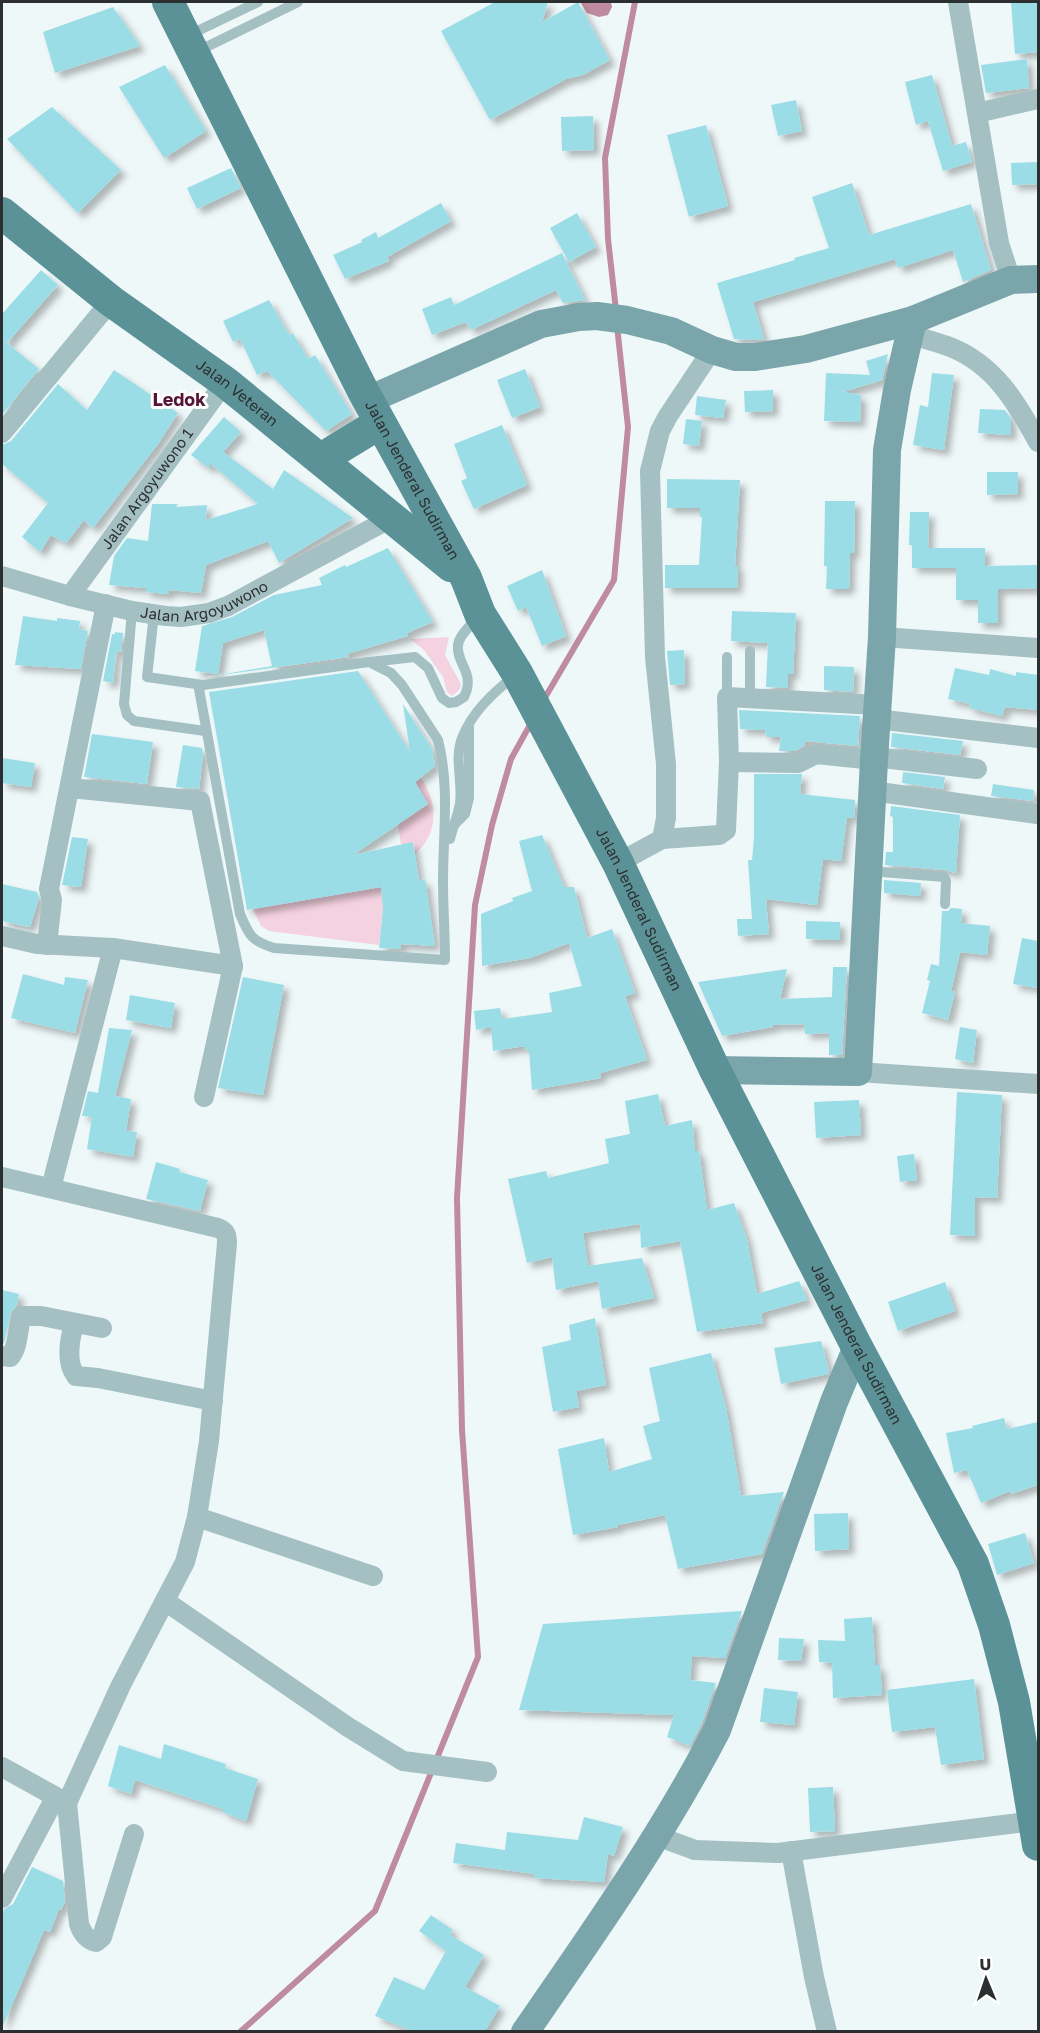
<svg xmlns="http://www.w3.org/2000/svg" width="1040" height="2033" font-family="'Golos Text',sans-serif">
	<defs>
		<filter id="shadow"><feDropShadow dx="5.5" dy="5.5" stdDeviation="3" flood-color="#0004"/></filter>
	</defs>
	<rect width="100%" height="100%" fill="#eff8f9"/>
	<g fill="#f4d2df">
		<path d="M449,637L445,655L461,684L460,689L452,696L447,692L443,677L424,650L410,639Z"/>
		<path d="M421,778C438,802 439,834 415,854L413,842L401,845L398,824L415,782Z"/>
		<path d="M381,887L383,909L379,945L269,931L261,926L253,909Z"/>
	</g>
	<path fill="#bf8ba1" d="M580,2H611L612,7L608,15L599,17L587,13Z"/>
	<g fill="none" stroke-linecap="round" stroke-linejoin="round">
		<g stroke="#bf8ba1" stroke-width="6">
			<path d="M616,310L608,239L605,158L635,2"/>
			<path d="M543,701L614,580L628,427L617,326"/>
			<path d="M240,2032L375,1911L478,1657L462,1430L457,1198L475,905L492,825L511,759L531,723"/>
		</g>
	</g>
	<g fill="#9adde6" filter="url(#shadow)">
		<path d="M495,2H548L542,22L578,2L610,60L583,75L566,79L490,120L441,31Z"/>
		<path d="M1011,2H1038V52L1015,54Z"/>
		<path d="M113,7L140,46L55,73L43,32Z"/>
		<path d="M1027,59L1029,88L986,93L981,65Z"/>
		<path d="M165,65L206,131L164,158L119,87Z"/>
		<path d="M932,75L952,146L966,142L972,162L943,171L928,121L916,125L905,82Z"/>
		<path d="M796,100L802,131L778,136L771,105Z"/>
		<path d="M52,107L121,170L78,213L7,139Z"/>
		<path d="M593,116L594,150L562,151L561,117Z"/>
		<path d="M706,125L728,206L689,217L667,135Z"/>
		<path d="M1038,162V184L1012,185L1011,163Z"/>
		<path d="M231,168L241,188L197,209L187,188Z"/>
		<path d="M852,183L869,235L971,204L991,270L963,282L953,250L898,268L895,259L753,302L764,339L754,340L734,339L717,283L795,260L794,258L829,248L812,197Z"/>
		<path d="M441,203L451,221L387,257L389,261L345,279L333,255L362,242L361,240L376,232L378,238Z"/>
		<path d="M577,213L596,247L569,262L550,228Z"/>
		<path d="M562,253L585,300L563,303L556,290L471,330L466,322L432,335L422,309L451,297L454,305Z"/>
		<path d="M41,270L58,285L7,343L39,369L2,415V314Z"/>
		<path d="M269,300L289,335L293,333L308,359L315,355L352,414L326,431L267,371L257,375L240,339L233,342L223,321Z"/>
		<path d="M888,354L882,380L843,392L861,395L860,422L824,421L826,373L870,375L866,361Z"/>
		<path d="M525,369L540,407L512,418L497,380Z"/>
		<path d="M114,370L178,413L158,444L93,528L84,520L66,543L51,535L40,552L22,537L48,503L2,464V445L11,441L58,384L87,410Z"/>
		<path d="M932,373L954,375L944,450L913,445L920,405L928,407Z"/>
		<path d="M773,390V411L745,412L744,391Z"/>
		<path d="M697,396L726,400L723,418L695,415Z"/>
		<path d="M980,409L1005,410L1011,419V435L978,433Z"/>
		<path d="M224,417L241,432L223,452L273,489L284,470L353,518L279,563L268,541L206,565L201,593L169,590V594L146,592V588L109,585L114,556L127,538L148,541L152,504H178L176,507L207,505L206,520L258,504L210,463V469L191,455Z"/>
		<path d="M686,419L702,421L699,446L683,444Z"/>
		<path d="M502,425L527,485L474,509L461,481L467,478L454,444Z"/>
		<path d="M987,472H1018V494L987,495Z"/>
		<path d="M667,479L740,480L735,566H738L737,588H665V565H699L702,517H700V508H667Z"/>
		<path d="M825,501H855L854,553H850L849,589H826L827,566H824Z"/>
		<path d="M910,512H929L928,548H985V566L1037,565L1038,588L998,589V623H978V600H956V568H912V545H909Z"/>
		<path d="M388,548L433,622L407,633L408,636L347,654L349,657L207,677L272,666L264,630L223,643L218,674L195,671L202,626L232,617L274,595L322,585L319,578L345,565L346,567Z"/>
		<path d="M542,570L566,636L542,646L526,607L518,611L507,586Z"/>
		<path d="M732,611L796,613L793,674H788V688L766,687L768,643L731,641Z"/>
		<path d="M23,616L57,621V618L80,621L79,629L88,631L81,669L15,665Z"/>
		<path d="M115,632L123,633L121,652H116L113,683L103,681L112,634H115Z"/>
		<path d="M684,650L685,684L670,685L667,651Z"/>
		<path d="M824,666L854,667L853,692L824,690Z"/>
		<path d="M955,668L989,675L990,669L1016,676V672L1038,675V710L1005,707L1002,716L969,708L970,704L948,699Z"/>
		<path d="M358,671L410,752L403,704L432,749L435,766L415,782L428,804L353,855L413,842L419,881L425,879L435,946L401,944V949L379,948L383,909L381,887L247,910L209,692Z"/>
		<path d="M739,710L860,716L858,746L805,741L804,746L795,751H779L781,737H766L765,730L740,729Z"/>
		<path d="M892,733L963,741L960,755L891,747Z"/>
		<path d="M92,734L153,742L147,784L84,777Z"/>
		<path d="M183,745L202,748L203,755L199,789L176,787Z"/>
		<path d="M2,758L35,763L31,787L2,783Z"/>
		<path d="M903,772L945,777L943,789L902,783Z"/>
		<path d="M754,774H802L800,794L855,800L854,818L847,817L841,861L823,859L817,905L766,899L769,934L738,936L737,919H752L748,860H752L754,837Z"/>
		<path d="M993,784L1034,790L1033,801L991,796Z"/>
		<path d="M891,806L960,815L956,873L945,870L885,865L886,852H893V817L890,816Z"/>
		<path d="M542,835L564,887H574L587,938L612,929L635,993L625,996L647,1060L600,1073L601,1078L532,1090L529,1050H526L525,1046L493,1051L491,1027L476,1030L474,1011L500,1008L502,1019L552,1012L549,993L582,986L569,943L530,958L482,966L481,914L513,901L512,898L532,891L519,841Z"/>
		<path d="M72,837L88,839L81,887L62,885Z"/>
		<path d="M884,880L921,883L920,896L884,893Z"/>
		<path d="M2,884L37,892L39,898L30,927L2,921Z"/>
		<path d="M951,908L962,909L961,923L990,926L987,955L960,952L951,991L955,992L948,1020L922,1013L930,981L927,980L931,964L939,966L942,911H948Z"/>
		<path d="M806,921L840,922V940L806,939Z"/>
		<path d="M1022,938L1038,941V988L1013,984Z"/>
		<path d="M833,967H847L842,1055H829V1033L805,1034L804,1024L773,1025V1027L722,1036L698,982L787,969L780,999L832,997Z"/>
		<path d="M23,974L64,985L65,977L88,980L75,1033L11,1018Z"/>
		<path d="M243,977L284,985L263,1095L218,1088Z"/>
		<path d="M130,995L175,1003L171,1028L126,1020Z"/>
		<path d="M960,1027L977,1030L973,1063L955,1059Z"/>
		<path d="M109,1028L132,1030L115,1096L131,1099L126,1131L137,1132L133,1157L87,1149L92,1117L82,1116L88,1091L98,1093Z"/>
		<path d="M957,1092L1002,1095L997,1198L975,1197V1236L950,1235Z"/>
		<path d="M658,1094L665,1126L692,1120L695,1151H699L707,1210L734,1203L747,1240L757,1294L799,1281L807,1300L761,1313L763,1323L697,1332L680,1241L641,1248L640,1224L583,1233L588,1266L642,1258L654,1298L602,1309L598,1281L556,1290L552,1257L527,1263L508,1179L546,1171L548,1178L609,1163L605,1139L630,1134L625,1101Z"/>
		<path d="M859,1100L861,1135L816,1138L814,1102Z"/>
		<path d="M914,1154L917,1180L900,1182L897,1156Z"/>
		<path d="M156,1162L180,1169L179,1172L208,1180L200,1211L146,1199Z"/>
		<path d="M945,1282L955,1311L898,1331L888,1302Z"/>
		<path d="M2,1290L19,1294L17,1305L11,1312L4,1343H2Z"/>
		<path d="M595,1318L606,1385L576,1391L579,1407L553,1412L542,1347L571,1340L569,1325Z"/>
		<path d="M821,1341L829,1371L828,1374L781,1384L774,1348Z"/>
		<path d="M711,1353L726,1408L741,1496L784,1492L762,1554L678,1569L665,1515L618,1525V1527L573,1535L558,1449L604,1438L609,1472L652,1459L643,1426L660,1421L649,1368Z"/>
		<path d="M1004,1418L1007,1429L1038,1422V1485L1011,1494L1010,1491L981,1503L967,1470L954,1473L946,1433L973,1428L972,1426Z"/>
		<path d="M848,1513L849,1549L815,1551L814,1514Z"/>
		<path d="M1025,1533L1034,1563L997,1575L988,1544Z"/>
		<path d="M742,1611L725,1658L692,1656L690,1680L716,1683L702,1723L690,1746L667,1737L674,1715L519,1710L543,1624Z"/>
		<path d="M872,1617L875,1665H880L882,1695L833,1698L832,1663L819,1662L818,1640L845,1641L844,1619Z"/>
		<path d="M779,1638L804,1639L801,1661L778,1660Z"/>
		<path d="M974,1679L984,1759L941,1765L935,1727L892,1732L887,1690Z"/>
		<path d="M764,1688L798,1692L794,1725L760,1722Z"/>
		<path d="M164,1744L226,1764L225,1768L258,1779L246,1821L223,1812V1809L135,1780L131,1794L108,1786L119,1745L161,1759Z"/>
		<path d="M833,1787L835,1831L810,1832L808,1788Z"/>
		<path d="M584,1817L623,1827L614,1856L608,1854L604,1882L534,1878L535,1874L453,1863L456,1843L505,1850L507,1832L578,1840Z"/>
		<path d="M32,1867L63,1881L65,1902L61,1910L59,1909L50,1932L44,1930L2,2028V1916L4,1909L13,1904Z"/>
		<path d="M431,1915L453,1930L450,1935L484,1955L465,1987L500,2006L485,2031H412L375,2016L394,1977L424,1990L446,1951L419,1931Z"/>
	</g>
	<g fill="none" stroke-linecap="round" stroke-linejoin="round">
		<g stroke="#a4c0c3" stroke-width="10">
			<path d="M187,36L258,2"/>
			<path d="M196,52L298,2"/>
			<path d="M132,611L124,704L127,715L134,721L205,731"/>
			<path d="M154,614L147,677L203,685"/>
			<path d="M369,662L391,673L402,685L438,740C450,787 443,834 443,882C443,908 445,934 445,960L274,948C252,941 249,936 240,914L199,689L203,685Z"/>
			<path d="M370,662L415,657L428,668L442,698L449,703L456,702L464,697C476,673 456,664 458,645C459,635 472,624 478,617"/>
			<path d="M727,697V657"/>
			<path d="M750,698V651"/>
			<path d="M455,824L465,814L469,798V727"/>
			<path d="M450,839C453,827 458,815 460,803C463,782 454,759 462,738C472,712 493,693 515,675"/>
			<path d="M869,871L944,877L946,881L945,904"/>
		</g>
		<g stroke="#a4c0c3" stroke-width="20">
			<path d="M958,2L999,243L1011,280"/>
			<path d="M977,113L1038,99"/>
			<path d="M910,334C923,339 937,342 950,347C994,364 1017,403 1038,442"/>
			<path d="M2,433L111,301"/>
			<path id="s1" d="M2,576L70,596L132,611L166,616L181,617L209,613L228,606L393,517"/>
			<path id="s2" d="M70,596L225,382"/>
			<path d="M882,637L1038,648"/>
			<path d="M876,719L1038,738"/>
			<path d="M874,757L977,769"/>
			<path d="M729,762L798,763L816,754L874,760"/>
			<path d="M70,788L200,801L233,966"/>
			<path d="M872,791L1037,814"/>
			<path d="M662,839L719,835L726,830L729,762L727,697L877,705"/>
			<path d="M618,863L662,839L666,818V764L655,657L650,471L660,431L668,416L712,350"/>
			<path d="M2,936L37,944L113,948L233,966L204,1097"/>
			<path d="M47,945L52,900L49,889L106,604"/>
			<path d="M858,1072L1038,1084"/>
			<path d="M2,1177L218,1228C226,1231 227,1235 227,1243L209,1441L197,1517L185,1562L121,1685L67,1803L2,1767"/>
			<path d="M51,1188L113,948"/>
			<path d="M74,1323C70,1339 65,1362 76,1376L98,1378L213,1401"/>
			<path d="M2,1356L10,1357C19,1347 17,1329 22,1316H41L102,1328"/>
			<path d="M197,1517L373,1576"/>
			<path d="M165,1601L348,1727L403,1761L487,1772"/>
			<path d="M67,1803L79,1924C82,1933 86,1939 96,1942L102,1937L134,1834"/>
			<path d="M657,1836L695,1850L778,1853L1034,1821"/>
			<path d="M791,1851L814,1977L827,2032"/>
			<path d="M2,1898L55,1798"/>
		</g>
		<g stroke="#7aa5aa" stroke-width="28">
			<path d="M368,400L541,324L579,317L597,316L627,320L671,331L712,350L736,357H755L806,349L913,320L1011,280L1038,279"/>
			<path d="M715,1070L858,1072L874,760L882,637L887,450L897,390L913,320"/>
			<path d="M525,2032C593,1934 662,1836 717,1730L834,1402L857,1347"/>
		</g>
		<g stroke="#5b9298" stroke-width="32">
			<path id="s3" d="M168,2L363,391L466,578L480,614L517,673L618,863L715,1070L857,1347L973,1564L994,1625L1014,1702L1038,1845"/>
			<path id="s4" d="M2,213L111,301L225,382L451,566"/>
			<path d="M321,459L380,423"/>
		</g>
	</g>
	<g text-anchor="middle" stroke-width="6" stroke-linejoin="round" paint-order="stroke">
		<g font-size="15" fill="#2c2f2f" stroke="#fff">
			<text dy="5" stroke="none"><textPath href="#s4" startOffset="296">Jalan Veteran</textPath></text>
			<text dy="5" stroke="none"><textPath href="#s3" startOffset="537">Jalan Jenderal Sudirman</textPath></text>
			<text dy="5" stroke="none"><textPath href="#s2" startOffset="132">Jalan Argoyuwono 1</textPath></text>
			<text dy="5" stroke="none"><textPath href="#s1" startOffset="210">Jalan Argoyuwono</textPath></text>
			<text dy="5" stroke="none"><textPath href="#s3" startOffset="1023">Jalan Jenderal Sudirman</textPath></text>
			<text dy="5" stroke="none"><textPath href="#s3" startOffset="1509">Jalan Jenderal Sudirman</textPath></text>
		</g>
		<g font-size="18" font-weight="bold" fill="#561637" stroke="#fff">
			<text x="179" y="406">Ledok</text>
		</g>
	</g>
	<rect width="1040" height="2033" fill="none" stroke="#2c2f2f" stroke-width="6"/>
	<g transform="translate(986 1979) rotate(358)" stroke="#ffffff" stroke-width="4.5" paint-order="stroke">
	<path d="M0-4.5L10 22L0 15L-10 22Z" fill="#2c2f2f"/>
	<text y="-9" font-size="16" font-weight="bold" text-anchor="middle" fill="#2c2f2f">U</text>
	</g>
</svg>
